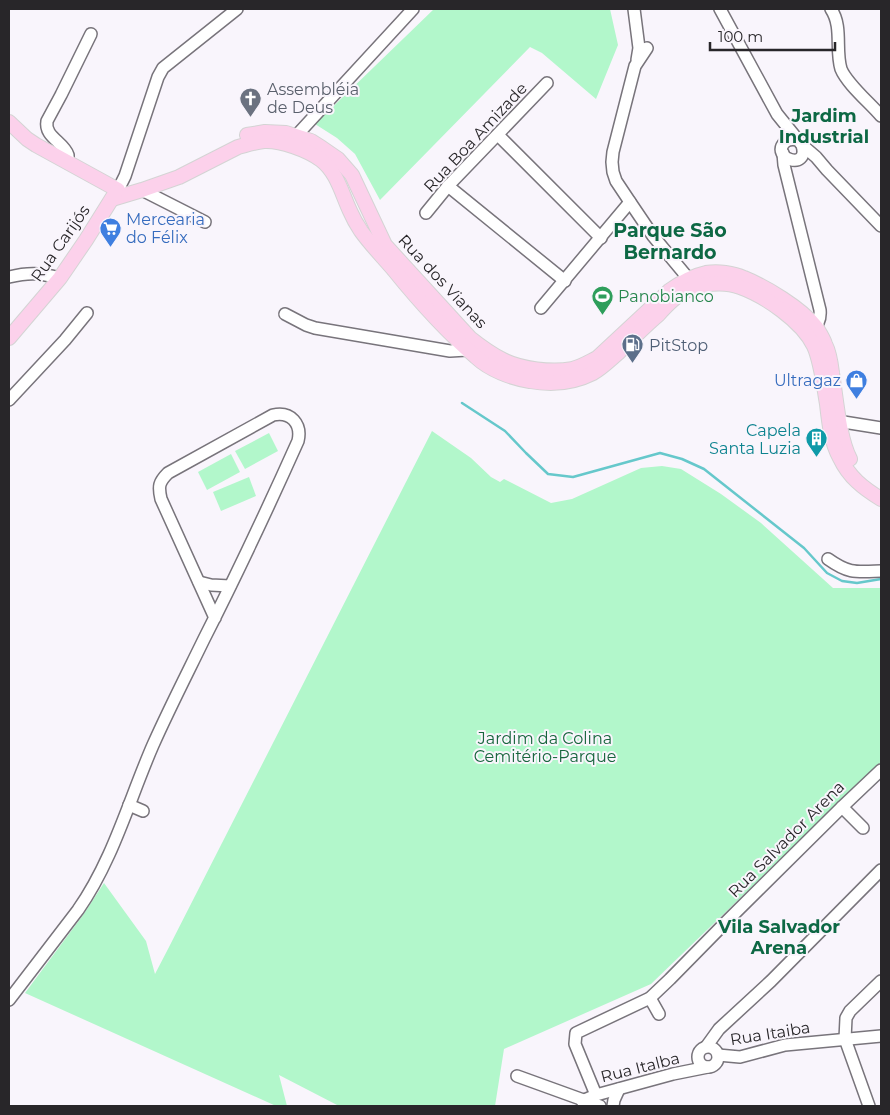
<svg xmlns="http://www.w3.org/2000/svg" width="890" height="1115" font-family="Montserrat,sans-serif">
	<rect width="100%" height="100%" fill="#f9f5fc"/>
	<g fill="#b2f7cb">
		<path d="M434,9H610L618,45L596,99L542,53L530,47L380,200L355,154L337,138L315,124Z"/>
		<path d="M432,431L471,458L491,477L500,482L504,479L551,503L572,499L641,468L662,466L681,469L721,494L761,523L833,588H881V762L651,984L504,1049L495,1106H339L279,1075L287,1106H276L25,993L83,915L104,883L146,941L155,974L168,949Z"/>
		<path d="M269,433L278,451L245,469L235,451Z"/>
		<path d="M231,454L240,472L207,490L198,472Z"/>
		<path d="M249,477L256,496L221,511L213,492Z"/>
	</g>
	<g fill="none" stroke-linecap="round" stroke-linejoin="round">
		<path stroke="#66c8cb" stroke-width="2.5" d="M462,403L505,431L526,453L548,474L573,477L660,453L682,459L704,469L804,548L827,573L842,581L857,583L881,579"/>
		<defs>
			<g id="minor">
				<path d="M634,9L639,48L637,60"/>
				<path d="M720,9L777,114L802,145C810,172 769,158 785,142C789,139 793,139 797,140"/>
				<path d="M831,9C843,27 835,49 841,69C847,84 870,103 881,116"/>
				<path d="M647,48L635,66L613,152L612,162L613,172L616,181L630,202L653,236L693,284"/>
				<path d="M498,135L601,238"/>
				<path d="M296,136L413,9"/>
				<path d="M802,145L816,157L827,170L881,226"/>
				<path d="M783,153L784,165L820,310C821,320 817,326 811,333"/>
				<path d="M68,163C68,161 68,156 68,155C64,142 44,137 47,121L61,95L91,34"/>
				<path d="M448,186L565,281"/>
				<path d="M118,190L125,176L158,77L163,68L237,9"/>
				<path d="M142,190L205,222"/>
				<path d="M426,213L448,186L547,83"/>
				<path d="M9,277C30,272 39,273 60,278"/>
				<path d="M541,308L630,202"/>
				<path d="M285,314L306,325L315,328L450,351L467,350"/>
				<path d="M9,400L65,340L87,313"/>
				<path d="M831,420L881,428"/>
				<path d="M828,559C849,574 856,572 881,571"/>
				<path d="M199,582L211,585L230,586"/>
				<path d="M129,805L143,811"/>
				<path d="M842,807L863,828"/>
				<path d="M650,998L659,1014"/>
				<path d="M9,1000L78,910C113,860 129,800 153,745C169,709 187,674 204,639C237,574 268,508 298,441C302,424 291,411 273,415L168,473C159,482 158,486 161,499L215,618"/>
				<circle cx="708" cy="1057" r="10"/>
				<path d="M706,1047L719,1029L771,981L881,870"/>
				<path d="M718,1055L740,1057L785,1045L881,1036"/>
				<path d="M517,1076L600,1106"/>
				<path d="M596,1095L575,1044L576,1033L650,998L670,979L727,921L842,807L881,770"/>
				<path d="M582,1101L596,1095L673,1074L708,1067"/>
				<path d="M613,1106L614,1100L619,1089"/>
				<path d="M869,1106L845,1039L846,1018L850,1011L881,981"/>
			</g>
			<g id="major">
				<path d="M9,122L27,139L36,145L118,190"/>
				<path d="M247,135L265,132L286,133L311,141L322,148L338,159L352,175L385,245L470,338C480,346 491,354 503,360C521,369 552,373 572,369C581,367 589,362 597,358L669,291C680,283 692,276 706,273C718,271 733,273 744,278C766,287 801,308 816,327C819,332 823,338 825,344C829,352 831,364 832,373C836,397 839,438 850,459"/>
				<path d="M112,199L142,190L179,177L238,147C246,145 255,142 264,141C280,140 308,150 321,160C337,172 342,194 350,211C353,218 357,225 361,231C371,245 383,257 394,270C419,301 446,331 476,357C490,370 511,378 530,381C551,385 573,383 593,373C602,368 610,360 618,353C631,340 644,327 658,315C666,306 675,296 686,291C701,283 724,281 740,287C765,296 802,321 814,346C821,361 824,387 827,404C829,422 831,442 840,458C849,477 863,488 881,499"/>
				<path d="M9,338L60,278L86,240L116,192"/>
			</g>
		</defs>
		<use href="#minor" stroke="#78747b" stroke-width="14"/>
		<use href="#major" stroke="#d4d4d4" stroke-width="16"/>
		<use href="#minor" stroke="#fff" stroke-width="11"/>
		<use href="#major" stroke="#fcd1eb" stroke-width="14"/>
	</g>
	<defs>
		<symbol id="church-pin" viewBox="-11 -11 22 30"><path d="M0 17L-7.5 6A9.5 9.5 0 1 1 7.5 6Z" fill="#6b7280" stroke="#f9f5fc"/><path d="M-1.2-6h2.4v3.5h3.3v2.4h-3.3V6h-2.4V-.1h-3.3v-2.4h3.3Z" fill="#fff"/></symbol>
		<symbol id="supermarket-pin" viewBox="-11 -11 22 30"><path d="M0 17L-7.5 6A9.5 9.5 0 1 1 7.5 6Z" fill="#3f7fe0" stroke="#f9f5fc"/><path d="M-6-5.5h2.5l.6 2H6L4.5 2H-2.5L-4.4-4H-6ZM-1.5 3.2a1.3 1.3 0 1 0 .1 0ZM3 3.2a1.3 1.3 0 1 0 .1 0Z" fill="#fff"/></symbol>
		<symbol id="stadium-pin" viewBox="-11 -11 22 30"><path d="M0 17L-7.5 6A9.5 9.5 0 1 1 7.5 6Z" fill="#2e9e5b" stroke="#f9f5fc"/><path d="M0-5a6.5 5 0 1 0 0 10a6.5 5 0 1 0 0-10ZM-3.5-1.8h7v3.6h-7Z" fill="#fff"/></symbol>
		<symbol id="fuel-pin" viewBox="-11 -11 22 30"><path d="M0 17L-7.5 6A9.5 9.5 0 1 1 7.5 6Z" fill="#5c6f8a" stroke="#f9f5fc"/><path d="M-5.5-6h7V0h2V4h1.3V-2.5L3-4.5l.8-.8L6-3V5H2.5V1h-1V6h-7ZM-4.2-4.7v3.2H.2V-4.7Z" fill="#fff"/></symbol>
		<symbol id="shop-pin" viewBox="-11 -11 22 30"><path d="M0 17L-7.5 6A9.5 9.5 0 1 1 7.5 6Z" fill="#3f7fe0" stroke="#f9f5fc"/><path d="M-5-2.5h2.3a2.7 3.5 0 0 1 5.4 0H5L5.5 6h-11ZM-1.5-2.5h3a1.5 2.3 0 0 0-3 0Z" fill="#fff"/></symbol>
		<symbol id="building-pin" viewBox="-11 -11 22 30"><path d="M0 17L-7.5 6A9.5 9.5 0 1 1 7.5 6Z" fill="#0f9aa8" stroke="#f9f5fc"/><path d="M-4-6H4V6H1V3H-1V6H-4ZM-2.5-4.3h1.7v1.8h-1.7ZM.8-4.3h1.7v1.8H.8ZM-2.5-1h1.7V.8h-1.7ZM.8-1h1.7V.8H.8Z" fill="#fff"/></symbol>
	</defs>
	<g fill-rule="evenodd">
		<use href="#church-pin" x="238" y="86" width="25" height="34"/>
		<use href="#supermarket-pin" x="98" y="216" width="25" height="34"/>
		<use href="#stadium-pin" x="590" y="284" width="25" height="34"/>
		<use href="#fuel-pin" x="620" y="332" width="25" height="34"/>
		<use href="#shop-pin" x="844" y="368" width="25" height="34"/>
		<use href="#building-pin" x="804" y="426" width="25" height="34"/>
	</g>
	<g text-anchor="middle" stroke-width="4" stroke-linejoin="round" paint-order="stroke">
		<g font-size="16" fill="#5b616d" stroke="#f9f5fc" text-anchor="start">
			<text x="267" y="95">Assembléia<tspan x="267" dy="18">de Deus</tspan></text>
		</g>
		<g font-size="16" fill="#282629" stroke="#f9f5fc">
			<text transform="translate(475 137) rotate(-47)" y="6">Rua Boa Amizade</text>
			<text transform="translate(60 243) rotate(-55)" y="6">Rua Carijós</text>
			<text transform="translate(443 281) rotate(47)" y="6">Rua dos Vianas</text>
			<text transform="translate(786 839) rotate(-45)" y="6">Rua Salvador Arena</text>
			<text transform="translate(770 1033) rotate(-9)" y="6">Rua Itaiba</text>
			<text transform="translate(640 1067) rotate(-14)" y="6">Rua Italba</text>
		</g>
		<g font-size="16" fill="#366cbe" stroke="#f9f5fc" text-anchor="start">
			<text x="126" y="225">Mercearia<tspan x="126" dy="18">do Félix</tspan></text>
			<text x="841" y="386" text-anchor="end">Ultragaz</text>
		</g>
		<g font-size="16" fill="#27864d" stroke="#f9f5fc" text-anchor="start">
			<text x="618" y="302">Panobianco</text>
		</g>
		<g font-size="16" fill="#4e5e75" stroke="#f9f5fc" text-anchor="start">
			<text x="649" y="351">PitStop</text>
		</g>
		<g font-size="16" fill="#0d838f" stroke="#f9f5fc" text-anchor="end">
			<text x="801" y="436">Capela<tspan x="801" dy="18">Santa Luzia</tspan></text>
		</g>
		<g font-size="16" fill="#17653d" stroke="#f9f5fc">
			<text x="545" y="744">Jardim da Colina<tspan x="545" dy="18">Cemitério-Parque</tspan></text>
		</g>
		<g font-size="18" font-weight="bold" fill="#0d6844" stroke="#f9f5fc">
			<text x="824" y="122">Jardim<tspan x="824" dy="21">Industrial</tspan></text>
			<text x="779" y="933">Vila Salvador<tspan x="779" dy="21">Arena</tspan></text>
		</g>
		<g font-size="19" font-weight="bold" fill="#0d6844" stroke="#f9f5fc">
			<text x="670" y="237">Parque São<tspan x="670" dy="22">Bernardo</tspan></text>
		</g>
	</g>
	<rect width="890" height="1115" fill="none" stroke="#282629" stroke-width="20"/>
	<path d="M710 42v8h125v-8" fill="none" stroke="#282629" stroke-width="2.5"/>
	<text x="718" y="42" font-size="15" fill="#282629" stroke="#f9f5fc" stroke-width="4" paint-order="stroke">100 m</text>
</svg>
